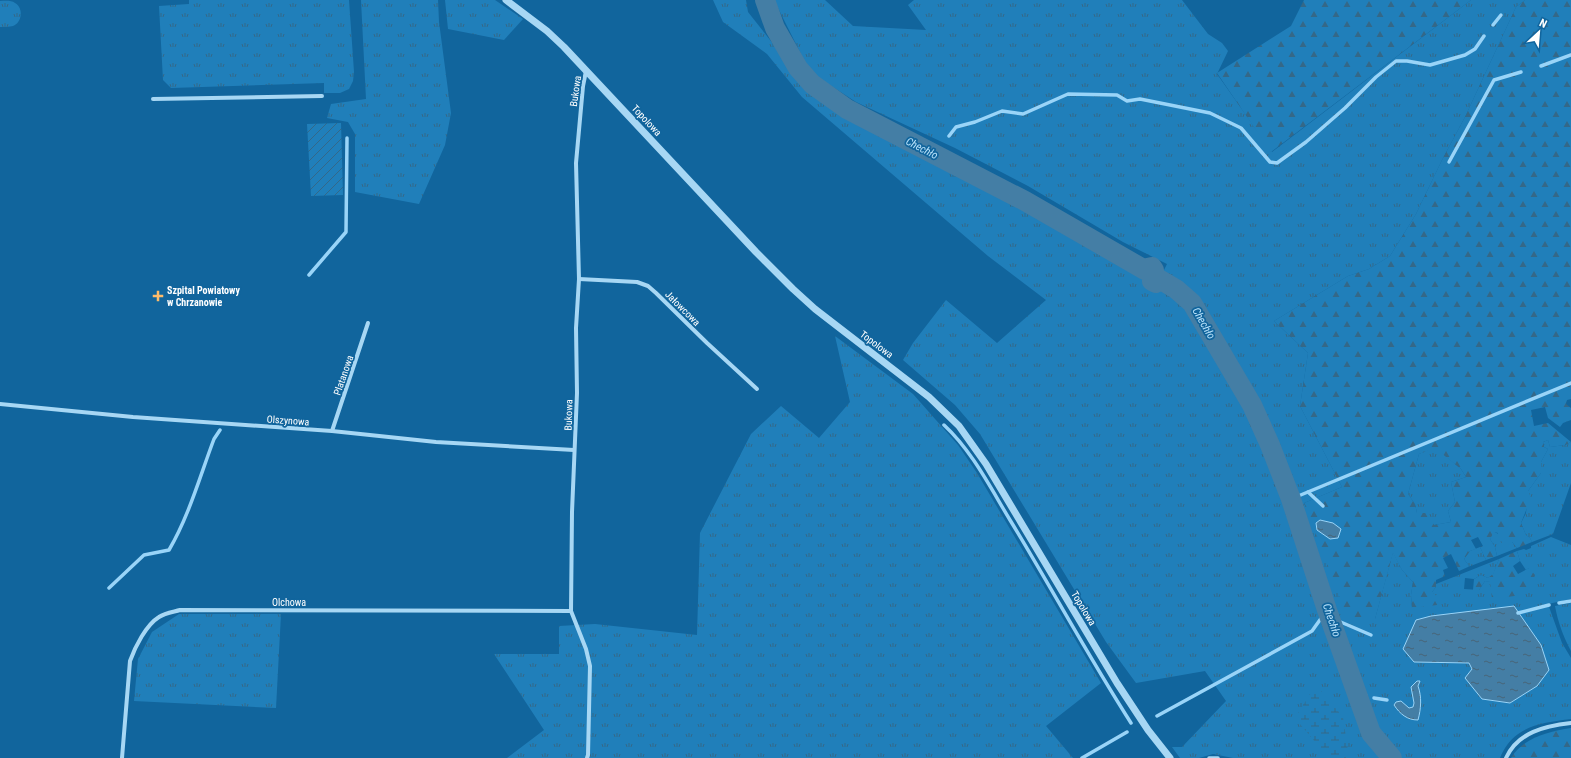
<svg xmlns="http://www.w3.org/2000/svg" width="1571" height="758" font-family="'Roboto Condensed',sans-serif">
	<defs>
		<pattern id="grass-tufts" width="24" height="20" patternUnits="userSpaceOnUse"><rect width="24" height="20" fill="#207fba"/><path d="M3 7l-1-3M5 7V3M7 7l1-3M15 17l-1-3M17 17v-4M19 17l1-3" fill="none" stroke="#346888"/></pattern>
		<pattern id="forest-firs" width="22" height="20" patternUnits="userSpaceOnUse"><rect width="22" height="20" fill="#207fba"/><path d="M5 1l3.5 6h-7zM16 11l3.5 6h-7z" fill="#346888"/></pattern>
		<pattern id="wetland-marsh" width="20" height="14" patternUnits="userSpaceOnUse"><rect width="20" height="14" fill="#207fba"/><path d="M1 5h8M5 5V1M11 12h8M15 12V8" fill="none" stroke="#346888"/></pattern>
		<pattern id="garden-furrows" width="10" height="10" patternUnits="userSpaceOnUse"><rect width="10" height="10" fill="#207fba"/><path d="M-1 1l2-2M0 10L10 0M9 11l2-2" fill="none" stroke="#346888"/></pattern>
		<pattern id="water-ripples" width="26" height="14" patternUnits="userSpaceOnUse"><rect width="26" height="14" fill="#447ea5"/><path d="M2 4q2-2 4 0t4 0M15 11q2-2 4 0t4 0" fill="none" stroke="#486578"/></pattern>
	</defs>
	<rect width="100%" height="100%" fill="#11659d"/>
	<g fill="url(#grass-tufts)" fill-rule="evenodd">
		<path d="M189,0H349L354,72L353,81L349,89L340,93H324V83L171,88L163,80L159,6L189,4Z"/>
		<path d="M361,0H438L439,22L451,113L445,145L419,204L355,192V134L348,122L327,118L331,104L366,99Z"/>
		<path d="M445,0H495L523,19L504,40L448,29Z"/>
		<path d="M713,0H746L748,12L792,68L814,93L848,115L1011,199L1111,255L1175,291L1190,306L1212,341L1255,422L1283,497L1365,727L1386,758H1233L1213,754L1199,758H1180L1172,747H1182L1226,701L1205,671L1136,683L1106,642L980,434L955,405L903,360L913,343L946,300L997,343L1046,300L988,256L802,97L767,54L723,22Z"/>
		<path d="M774,0H825L853,26L926,30L908,5L914,0H1182L1208,34L1222,43L1228,51L1217,74L1272,152L1471,0H1525L1516,7L1465,117L1442,160L1416,214L1390,256L1369,269L1348,276L1274,321L1308,353L1300,406L1342,487L1304,503L1375,619L1393,552L1402,570L1413,582L1411,595L1412,608L1432,592L1436,587V584L1499,559L1493,575L1488,578L1481,575L1474,579L1465,578L1464,589L1479,590L1485,581L1526,587L1529,568L1526,570L1520,561L1517,551L1524,549L1526,550L1531,548V546L1551,537L1571,545V599L1548,604L1562,643L1571,658V719C1540,723 1513,726 1500,758H1396L1377,736L1371,726L1270,435L1259,408L1241,377L1195,302L1183,290L1161,276L1167,264L1123,242L1028,186L955,148L856,102L810,72ZM1514,606L1541,645L1537,686L1510,703L1482,699L1469,663Z"/>
		<path d="M0,1C5,1 11,0 15,3C24,8 22,23 13,26C9,27 4,27 0,27Z"/>
		<path d="M835,336L913,394L958,445L977,473L1101,683L1046,726L1073,758H507L544,730L494,654H559V626L595,624L697,635L700,533L751,434L781,406L819,438L850,402Z"/>
		<path d="M1548,440L1550,447L1565,445L1571,442V483L1553,534L1532,542L1530,538L1526,535L1521,523L1526,513L1528,491L1541,473V462L1548,449L1544,447L1543,442Z"/>
		<path d="M1435,447L1461,469L1466,477L1451,482L1455,502L1448,511L1451,522L1434,525L1417,513L1415,504L1408,494L1419,454Z"/>
		<path d="M1493,531L1512,542L1517,548L1497,556L1495,547L1490,539Z"/>
		<path d="M1480,547L1486,560L1468,567L1469,566L1464,559L1470,551Z"/>
		<path d="M1571,603V651C1563,636 1558,622 1555,606Z"/>
		<path d="M179,614H281L276,708L134,701L138,659L152,632Z"/>
	</g>
	<g fill="url(#forest-firs)" fill-rule="evenodd">
		<path d="M1304,0H1471L1271,152L1217,73L1291,26Z"/>
		<path d="M1525,0H1571V399L1567,400L1566,404L1571,408V420L1563,423L1560,427L1548,418L1545,407L1531,410L1534,426L1548,423L1571,442L1565,445L1550,447L1548,440L1543,442L1544,447L1548,449L1541,462V473L1528,491L1531,498L1521,523L1526,535L1530,538L1532,542L1517,548L1512,542L1502,543L1496,538L1498,533L1494,532L1490,539L1495,547L1497,556L1486,560L1480,547L1483,546L1478,537L1471,540L1476,549L1470,551L1464,559L1469,566L1468,567L1459,571L1451,554L1443,558L1448,568L1443,570L1445,576L1436,580V587L1432,592L1440,599L1437,605L1412,608L1411,595L1413,582L1402,570L1393,553L1375,619L1350,625L1304,503L1342,487L1300,406L1308,353L1274,321L1348,276L1369,269L1390,256L1416,214L1442,160L1465,117L1516,7ZM1435,448L1461,469L1466,477L1451,482L1455,502L1448,511L1451,522L1434,525L1428,513H1417L1415,504L1408,494L1419,454Z"/>
		<path d="M1517,551L1520,561L1513,566L1518,574L1529,568L1535,575L1532,585L1526,587V592L1522,595L1492,599L1490,582L1485,581L1479,590H1473L1474,579L1481,575L1488,578L1493,574L1499,559Z"/>
		<path d="M1571,728V758H1511C1524,737 1548,732 1571,728Z"/>
	</g>
	<path fill="url(#wetland-marsh)" d="M1316,685L1343,717L1349,758H1335L1321,749L1295,718Z"/>
	<path fill="url(#garden-furrows)" d="M341,123L343,195L311,196L307,124Z"/>
	<g fill="url(#water-ripples)" stroke="#99d4f8">
		<path d="M1320,520L1333,523L1341,529L1338,538L1330,539L1317,530L1316,523Z"/>
		<path d="M1514,606L1541,645L1549,670L1537,686L1510,703L1482,699L1465,678L1472,669L1469,663L1414,662L1403,649L1416,620L1431,616Z"/>
		<path d="M1417,681H1420L1418,686C1422,697 1421,709 1418,720C1407,720 1400,714 1394,705L1396,702L1401,701L1409,708L1413,707L1414,703L1411,687Z"/>
	</g>
	<g fill="none" stroke-linecap="round" stroke-linejoin="round">
		<g stroke="#99d4f8" stroke-width="3.5">
			<path d="M1493,25L1501,15"/>
			<path d="M1541,66L1571,55"/>
			<path d="M949,136L956,127L975,122L1002,111L1023,114L1068,94L1117,95L1127,101L1140,99L1210,113L1241,128L1270,162L1277,163L1306,142L1345,108L1376,77L1396,61H1407L1430,65L1465,55L1475,49L1484,36"/>
			<path d="M916,144L921,141"/>
			<path d="M1449,162L1494,80L1521,72"/>
			<path d="M309,275L346,232L347,138"/>
			<path d="M944,425C972,451 990,487 1010,520C1051,587 1088,656 1131,723"/>
			<path d="M1308,492L1323,506"/>
			<path d="M1291,499L1571,383"/>
			<path d="M109,588L144,555L169,550C189,516 200,476 214,439L220,430"/>
			<path d="M1559,603L1571,601"/>
			<path d="M1518,613L1549,605"/>
			<path d="M1329,617L1371,635"/>
			<path d="M1357,695L1366,696"/>
			<path d="M1374,698L1387,700"/>
			<path d="M1157,716L1312,631L1327,610"/>
			<path d="M1082,758L1127,732"/>
		</g>
		<path stroke="#447ea5" stroke-width="20" d="M765,0L775,28L798,68L812,84L847,109L1025,201L1145,270L1147,268L1152,267L1154,270L1152,281L1156,283L1159,279L1176,289L1192,303L1252,405L1270,445L1291,499L1327,610L1371,733L1392,758"/>
		<path stroke="#a7d7f4" stroke-width="3.5" d="M1209,758H1218"/>
		<g stroke="#a7d7f4" stroke-width="4">
			<path d="M586,71L583,86L576,163L579,279L576,328L577,393L572,512L571,611L586,649L590,666L588,755L587,758"/>
			<path d="M153,99L322,96"/>
			<path d="M579,279L637,282L648,286L656,293L707,343L757,389"/>
			<path d="M0,404L133,417L332,431L436,442L574,450"/>
			<path d="M332,431L368,323"/>
			<path d="M122,758L130,661C135,647 146,625 159,617C165,613 173,612 180,610L571,611"/>
			<path d="M1506,758C1518,732 1545,726 1571,723"/>
		</g>
		<path stroke="#a7d7f4" stroke-width="7" d="M506,0L547,31L564,47L756,252L793,289L815,309L929,397L959,426L986,464L1117,683L1148,730L1170,758"/>
	</g>
	<path fill="#ffbc6a" stroke="#11659d" stroke-width="1.5" d="M156 290h4v4h4v4h-4v4h-4v-4h-4v-4h4z"/>
	<g text-anchor="middle" stroke-width="3.5" stroke-linejoin="round" paint-order="stroke">
		<g font-size="10" fill="#fff" stroke="#11659d">
			<text transform="translate(575 91) rotate(-82)" y="4">Bukowa</text>
			<text transform="translate(647 120) rotate(47)" y="4">Topolowa</text>
			<text transform="translate(683 308) rotate(45)" y="4">Jałowcowa</text>
			<text transform="translate(877 344) rotate(37)" y="4">Topolowa</text>
			<text transform="translate(343 375) rotate(-71)" y="4">Platanowa</text>
			<text transform="translate(568 415) rotate(-88)" y="4">Bukowa</text>
			<text transform="translate(288 420) rotate(4)" y="4">Olszynowa</text>
			<text x="289" y="606">Olchowa</text>
			<text transform="translate(1084 608) rotate(59)" y="4">Topolowa</text>
		</g>
		<g font-size="10" font-weight="bold" fill="#fff" stroke="#11659d" text-anchor="start">
			<text x="167" y="294">Szpital Powiatowy<tspan x="167" dy="12">w Chrzanowie</tspan></text>
		</g>
		<g font-size="11" font-style="italic" fill="#b8e2fb" stroke="#11659d">
			<text transform="translate(922 148) rotate(27)" y="4">Chechło</text>
			<text transform="translate(1204 323) rotate(60)" y="4">Chechło</text>
			<text transform="translate(1332 620) rotate(71)" y="4">Chechło</text>
		</g>
	</g>
	<g transform="translate(1539 32) rotate(26)" stroke="#11659d" stroke-width="3" paint-order="stroke">
	<path d="M0-3L7 15L0 10L-7 15Z" fill="#ffffff"/>
	<text y="-6" font-size="11" font-weight="bold" text-anchor="middle" fill="#ffffff">N</text>
	</g>
</svg>
